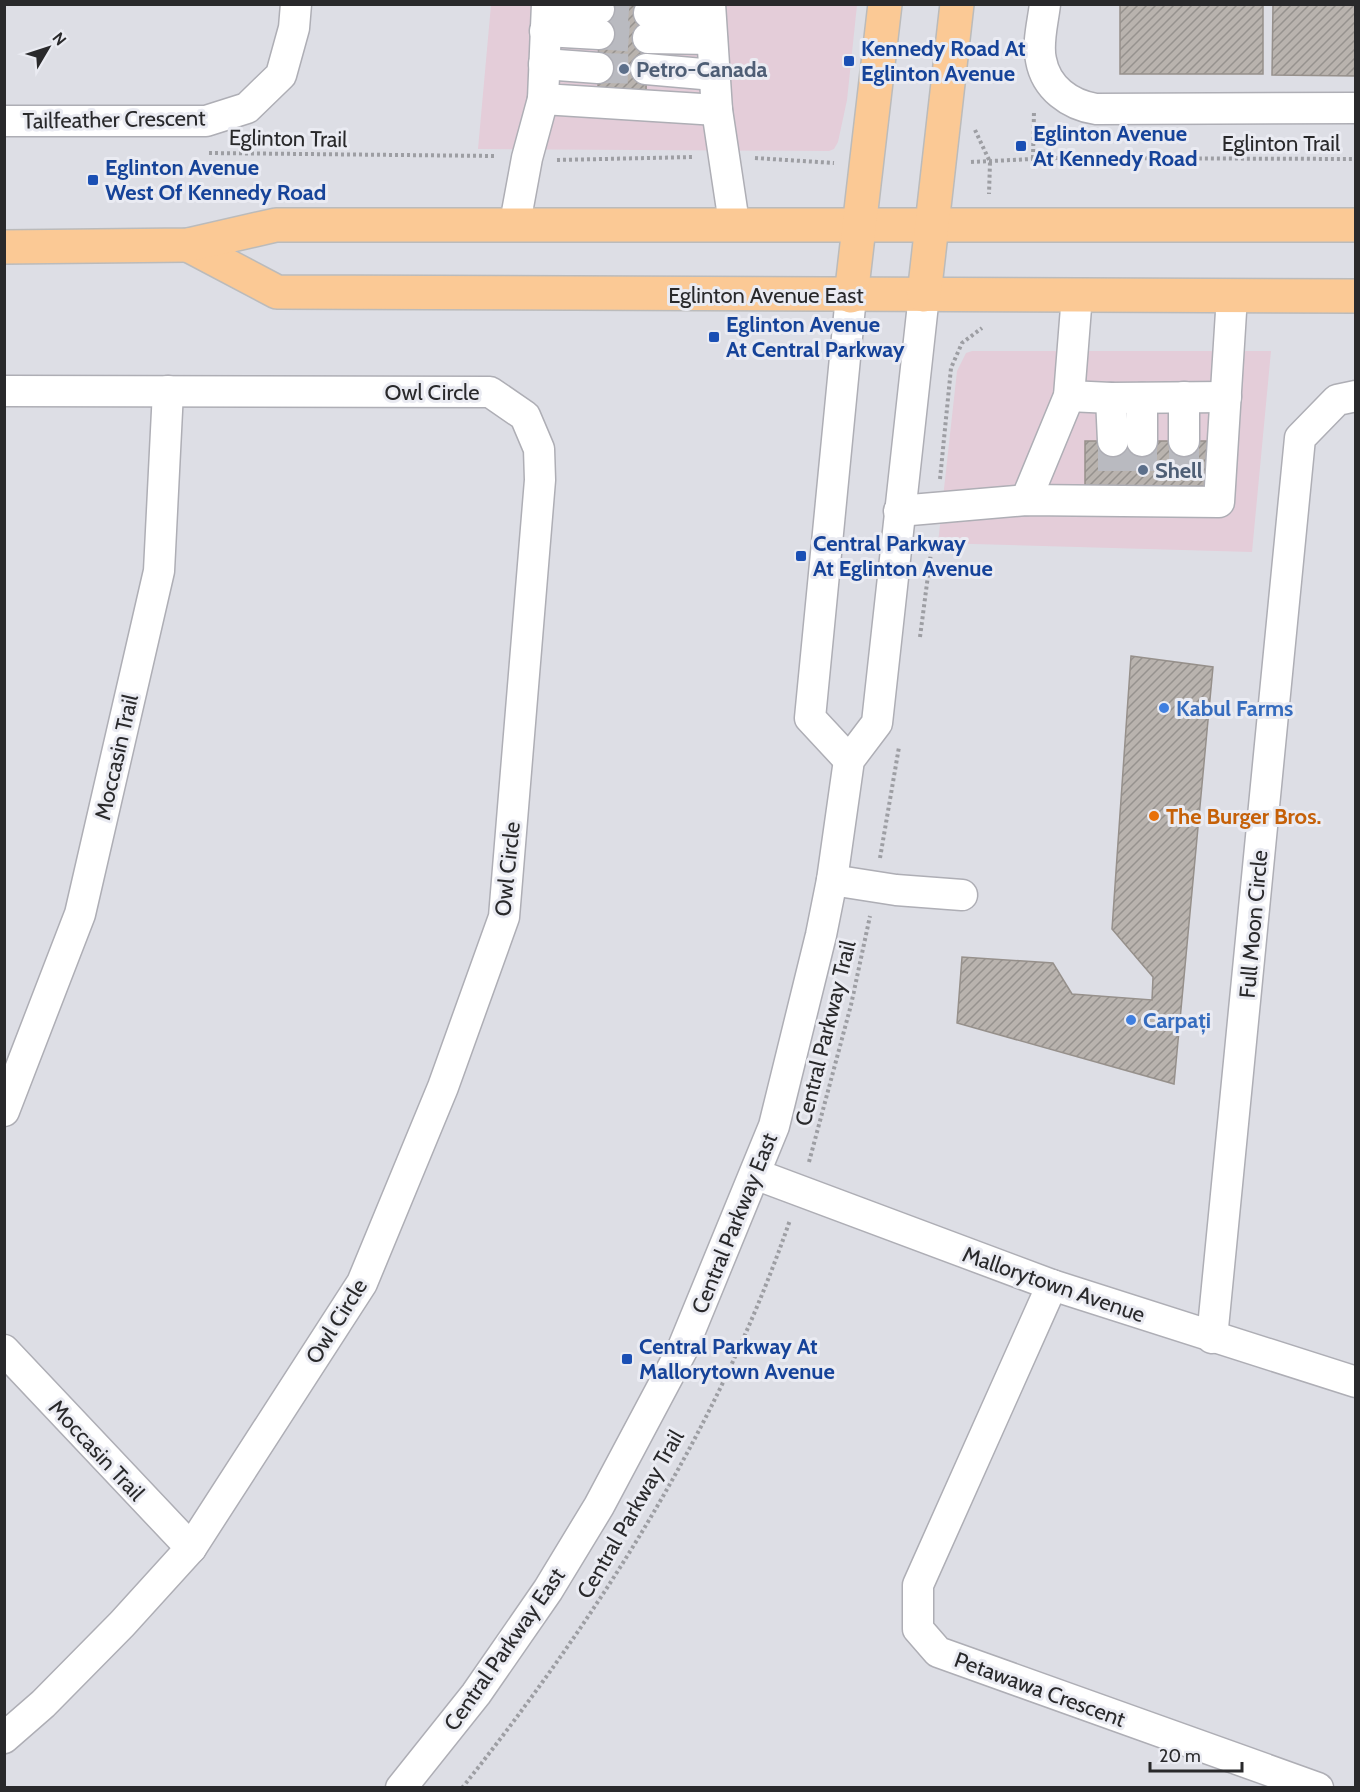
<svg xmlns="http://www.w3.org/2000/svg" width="1360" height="1792" font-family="Cabin,sans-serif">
	<defs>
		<pattern id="building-hatch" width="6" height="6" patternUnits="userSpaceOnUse" patternTransform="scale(1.5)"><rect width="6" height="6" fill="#b9b3ae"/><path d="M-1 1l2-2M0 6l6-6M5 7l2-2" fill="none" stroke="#96928e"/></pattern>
	</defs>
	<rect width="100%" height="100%" fill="#dddee5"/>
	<g fill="#e4cdd9">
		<path d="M491,5H857L847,100L838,142L834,149L829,151L478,149Z"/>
		<path d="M972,351H1271L1252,552L938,543L957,371L966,353Z"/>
	</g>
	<g fill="url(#building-hatch)" stroke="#96908b" stroke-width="1.5">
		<path d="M599,4H648L646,91L598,90Z"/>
		<rect x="1120" y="4" width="143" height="70"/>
		<path d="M1273,4H1356V76L1272,75Z"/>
		<rect x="1085" y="441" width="123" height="45"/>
		<path d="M1131,656L1213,667L1174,1084L957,1023L962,957L1053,963L1072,994L1152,1000L1153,977L1112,929Z"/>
	</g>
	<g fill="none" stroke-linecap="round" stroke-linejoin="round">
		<g stroke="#b9bac0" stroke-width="30" stroke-dasharray="30 15" stroke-linecap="butt">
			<path d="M599,9L649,13"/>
			<path d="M599,34L648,38"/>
			<path d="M598,68L646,69"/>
			<path d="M1113,441V486"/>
			<path d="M1142,441V487"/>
			<path d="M1184,441V486"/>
		</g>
		<defs>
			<g id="minor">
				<path d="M547,4L543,99L717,110"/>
				<path d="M557,4L599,9"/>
				<path d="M710,4L717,110L734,223"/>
				<path d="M1045,4C1043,22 1037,43 1041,60C1046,88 1070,105 1096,109L1356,108"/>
				<path d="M649,13L709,17"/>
				<path d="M545,31L599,34"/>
				<path d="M648,38L712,39"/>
				<path d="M544,64L598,68"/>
				<path d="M646,69L714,75"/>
				<path d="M4,121H206L247,108L281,75L294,28L296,4"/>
				<path d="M515,223L527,158L543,99"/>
				<path d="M4,391L490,392L525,416L539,449L540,480L504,917L443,1087L362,1283L191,1548L122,1624L43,1704L4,1738"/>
				<path d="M1069,396L1111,398L1226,397"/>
				<path d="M1111,398L1113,441"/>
				<path d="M1142,441V398"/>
				<path d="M1184,441V397"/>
				<path d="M1026,500L1069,396L1077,295"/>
				<path d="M899,511L1026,500L1219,502L1232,296"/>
				<path d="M849,760L810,718L851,296"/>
				<path d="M832,880L896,890L962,895"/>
				<path d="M4,1111L80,914L159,571L168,391"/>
				<path d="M755,1174L1052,1285L1356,1382"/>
				<path d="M1052,1285L918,1585V1629L938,1652L1318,1788"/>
				<path d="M1212,1338L1300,438L1337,400L1356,396"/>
				<path d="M4,1350L191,1548"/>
				<path d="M401,1788L476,1694L548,1590L599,1506L682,1350L774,1126L821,935L832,880L849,760L877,723L924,295"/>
			</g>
			<g id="major">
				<path d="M188,245L277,292L1356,296"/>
				<path d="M4,247L188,245L276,225H1356"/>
				<path d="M924,295L957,4"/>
				<path d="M851,296L885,4"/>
			</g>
		</defs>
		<use href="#minor" stroke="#aeaeb5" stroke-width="33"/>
		<use href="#major" stroke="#bbb" stroke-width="36"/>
		<g stroke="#9d9ea3" stroke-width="4" stroke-dasharray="3 3" stroke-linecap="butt">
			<path d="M975,130L990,162L989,194"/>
			<path d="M209,153L496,156"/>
			<path d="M755,158L834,163"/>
			<path d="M1033,158L1034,111"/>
			<path d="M557,160L694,157"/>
			<path d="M971,162L1053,158L1356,159"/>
			<path d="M940,479L951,368L962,343L982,328"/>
			<path d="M920,637L933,537"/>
			<path d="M880,858L899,747"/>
			<path d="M809,1162L851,1005L870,916"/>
			<path d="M462,1788C599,1616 718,1429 790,1220"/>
		</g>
		<use href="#minor" stroke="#fff" stroke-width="30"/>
		<use href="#major" stroke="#fbc995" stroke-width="33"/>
	</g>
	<g fill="#1a4fb4" stroke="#eaebf2" stroke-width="2">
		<rect x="843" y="55" width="12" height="12" rx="3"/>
		<rect x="1015" y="140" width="12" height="12" rx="3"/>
		<rect x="87" y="174" width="12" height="12" rx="3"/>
		<rect x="708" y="331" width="12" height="12" rx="3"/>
		<rect x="795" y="550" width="12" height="12" rx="3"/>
		<rect x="621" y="1353" width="12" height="12" rx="3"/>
	</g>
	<g fill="#5c6f8a" stroke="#eaebf2" stroke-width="2">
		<circle cx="624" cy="69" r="6"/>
		<circle cx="1143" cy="470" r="6"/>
	</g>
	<g fill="#3f7fe0" stroke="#eaebf2" stroke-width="2">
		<circle cx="1164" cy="708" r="6"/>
		<circle cx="1131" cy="1020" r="6"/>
	</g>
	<circle fill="#e8710a" stroke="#eaebf2" stroke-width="2" cx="1154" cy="816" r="6"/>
	<g text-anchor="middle" stroke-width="6" stroke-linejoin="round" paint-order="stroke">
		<g font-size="22" font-weight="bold" fill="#164399" stroke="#eaebf2" text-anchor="start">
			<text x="861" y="56">Kennedy Road At<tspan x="861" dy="25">Eglinton Avenue</tspan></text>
			<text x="1033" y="141">Eglinton Avenue<tspan x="1033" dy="25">At Kennedy Road</tspan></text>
			<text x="105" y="175">Eglinton Avenue<tspan x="105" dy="25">West Of Kennedy Road</tspan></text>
			<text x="726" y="332">Eglinton Avenue<tspan x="726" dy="25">At Central Parkway</tspan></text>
			<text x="813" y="551">Central Parkway<tspan x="813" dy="25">At Eglinton Avenue</tspan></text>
			<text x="639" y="1354">Central Parkway At<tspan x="639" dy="25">Mallorytown Avenue</tspan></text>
		</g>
		<g font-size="22" font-weight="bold" fill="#4e5e75" stroke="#eaebf2" text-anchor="start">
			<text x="636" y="77">Petro-Canada</text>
			<text x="1155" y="478">Shell</text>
		</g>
		<g font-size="22" fill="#29292b" stroke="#eaebf2">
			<text transform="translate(114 119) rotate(-1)" y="8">Tailfeather Crescent</text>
			<text transform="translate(288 138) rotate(1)" y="8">Eglinton Trail</text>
			<text x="1281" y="151">Eglinton Trail</text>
			<text x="766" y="303">Eglinton Avenue East</text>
			<text x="432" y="400">Owl Circle</text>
			<text transform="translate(116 757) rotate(-77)" y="8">Moccasin Trail</text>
			<text transform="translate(507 869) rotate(-84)" y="8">Owl Circle</text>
			<text transform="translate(1253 924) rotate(-85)" y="8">Full Moon Circle</text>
			<text transform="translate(825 1033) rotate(-76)" y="8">Central Parkway Trail</text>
			<text transform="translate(734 1223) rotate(-68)" y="8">Central Parkway East</text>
			<text transform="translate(1054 1284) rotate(19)" y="8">Mallorytown Avenue</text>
			<text transform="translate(336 1321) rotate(-58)" y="8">Owl Circle</text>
			<text transform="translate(97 1450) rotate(47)" y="8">Moccasin Trail</text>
			<text transform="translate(630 1514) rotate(-60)" y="8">Central Parkway Trail</text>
			<text transform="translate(504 1649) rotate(-55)" y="8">Central Parkway East</text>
			<text transform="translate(1040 1689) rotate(20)" y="8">Petawawa Crescent</text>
		</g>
		<g font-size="22" font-weight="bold" fill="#366cbe" stroke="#eaebf2" text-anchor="start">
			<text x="1176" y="716">Kabul Farms</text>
			<text x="1143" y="1028">Carpați</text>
		</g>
		<g font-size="22" font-weight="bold" fill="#c56008" stroke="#eaebf2" text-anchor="start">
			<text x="1166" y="824">The Burger Bros.</text>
		</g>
	</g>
	<rect width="1360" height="1792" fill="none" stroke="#29292b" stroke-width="12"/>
	<g transform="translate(48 48) rotate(51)" stroke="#eaebf2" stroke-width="4.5" paint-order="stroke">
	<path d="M0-4.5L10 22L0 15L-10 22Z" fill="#29292b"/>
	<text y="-9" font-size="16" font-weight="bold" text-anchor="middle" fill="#29292b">N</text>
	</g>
	<path d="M1150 1762v9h92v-9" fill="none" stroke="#29292b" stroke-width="3"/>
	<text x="1159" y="1762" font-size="18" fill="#29292b" stroke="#eaebf2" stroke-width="4.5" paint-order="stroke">20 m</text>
</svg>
